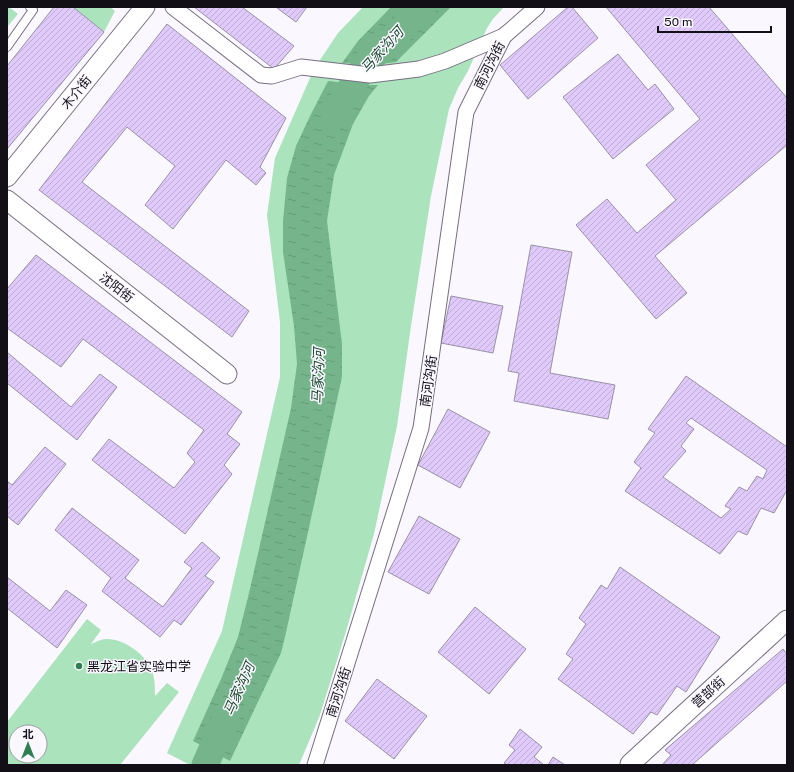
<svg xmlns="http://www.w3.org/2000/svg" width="794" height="772" font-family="'Public Sans','Noto Sans SC',sans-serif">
	<defs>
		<pattern id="water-ripples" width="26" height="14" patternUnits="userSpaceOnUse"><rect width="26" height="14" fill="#76b58b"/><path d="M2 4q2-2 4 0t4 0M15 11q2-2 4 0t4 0" fill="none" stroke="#659a77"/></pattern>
		<pattern id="building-hatch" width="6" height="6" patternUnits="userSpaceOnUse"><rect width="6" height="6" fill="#e0cafc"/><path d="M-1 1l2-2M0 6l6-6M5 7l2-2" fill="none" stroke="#bfacd7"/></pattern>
	</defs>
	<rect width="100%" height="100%" fill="#faf7ff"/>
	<g fill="#abe3bd" fill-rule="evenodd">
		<path d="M7,7H9L18,14L7,27Z"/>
		<path d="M73,7H110L115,11L104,32Z"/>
		<path d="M363,7H504L493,19L487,28L468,71L458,88L449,109L431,196L411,326L397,426L374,534L347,628L320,715L299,765H190L167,753L222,631L280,377V322L267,215L275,158L314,69L338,33Z"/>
		<path d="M87,619L101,630L91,644C96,642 101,639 106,639C123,638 147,655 152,671C155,679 155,688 155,696L167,683L179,692L120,765H7V722ZM16,732H40V756H16Z"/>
	</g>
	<g fill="url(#water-ripples)">
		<path d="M391,7H451L396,62L374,65L342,63L358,41Z"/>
		<path d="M328,81L360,85H378L369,96L353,124L334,175L327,221L342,344V377L285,637L281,653L230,761L193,741L221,679L238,637L249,593L291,408L297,364L294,326L283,252V221L287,178L296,146L311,114Z"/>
	</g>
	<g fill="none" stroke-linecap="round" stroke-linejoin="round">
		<g stroke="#76b58b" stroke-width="27">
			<path d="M334,114L368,61L406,25L422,7"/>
			<path d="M205,765L226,718"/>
		</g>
	</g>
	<g fill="url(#building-hatch)" stroke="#9991a4" fill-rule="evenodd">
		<path d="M54,7H73L104,32L7,149V66Z"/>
		<path d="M194,7H242L294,46L274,69Z"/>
		<path d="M278,7H307L296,22L277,8Z"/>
		<path d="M568,7H572L598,38L528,99L500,65Z"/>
		<path d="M606,7H709L787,98V145L655,256L687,293L656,319L576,225L607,199L637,233L676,200L646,165L700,119Z"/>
		<path d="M167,24L286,118L260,167L266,173L256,185L226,160L173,229L145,205L175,166L127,127L82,182L249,311L232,337L39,190Z"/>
		<path d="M618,54L648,90L655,84L674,109L613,159L563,97Z"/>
		<path d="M531,245L572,252L550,373L615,385L608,419L514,401L519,373L508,371Z"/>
		<path d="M36,255L242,412L227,434L240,444L224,465L232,474L185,534L92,460L109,439L174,488L195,462L187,453L204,430L83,339L61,367L7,328V289Z"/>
		<path d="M451,296L503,306L493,353L441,343Z"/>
		<path d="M7,352L71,407L100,374L117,387L77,440L7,383Z"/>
		<path d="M686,376L787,447V452L786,454L787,455V490L774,513L761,508L747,535L738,531L720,554L625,491L641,468L634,462L655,433L648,429ZM691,418L767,470L763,479L757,476L747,491L739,487L725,506L731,509L721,518L663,477L686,451L681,446L694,429L686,423Z"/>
		<path d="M448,409L490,432L460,488L418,465Z"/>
		<path d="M45,447L66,464L18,525L7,516V481L12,485Z"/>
		<path d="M72,508L139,560L125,578L163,607L192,568L184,562L202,542L220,558L205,576L214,582L181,625L174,620L160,637L102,591L111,578L55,530Z"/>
		<path d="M419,516L460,539L429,594L388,572Z"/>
		<path d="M620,567L720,637L686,692L677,686L657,715L651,712L633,734L558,679L573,659L566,654L586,624L579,618L601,585L607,589Z"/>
		<path d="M7,577L50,611L66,590L87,605L57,648L7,608Z"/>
		<path d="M475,607L526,649L489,694L438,652Z"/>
		<path d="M783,649L787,654V681L692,765H662L671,755L665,750Z"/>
		<path d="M377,679L427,716L394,759L345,721Z"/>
		<path d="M520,729L542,747L534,757L544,765H507L504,763L515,750L509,745Z"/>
		<path d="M553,757L565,765H548Z"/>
	</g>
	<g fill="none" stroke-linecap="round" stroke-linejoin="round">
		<defs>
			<path id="service" d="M7,47L33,10L30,7"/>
			<g id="minor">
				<path d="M173,7L261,75L272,76L301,67L370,75L419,69L445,61L504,36L506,34"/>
				<path d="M315,765L421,428L466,112L504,36L537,7"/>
			</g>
			<g id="tertiary">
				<path d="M7,177L145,7"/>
				<path d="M7,200L227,374"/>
				<path d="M631,765L630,764L787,620"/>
			</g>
		</defs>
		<use href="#service" stroke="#776f81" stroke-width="10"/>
		<use href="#minor" stroke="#776f81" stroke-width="17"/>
		<use href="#tertiary" stroke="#776f81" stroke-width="21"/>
		<use href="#service" stroke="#fff" stroke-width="8"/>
		<use href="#minor" stroke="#fff" stroke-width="15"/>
		<use href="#tertiary" stroke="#fff" stroke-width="19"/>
	</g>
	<circle fill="#2f7f50" stroke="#faf7ff" stroke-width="1.5" cx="79" cy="666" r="4"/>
	<g text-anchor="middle" stroke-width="3" stroke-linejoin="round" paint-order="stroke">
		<g font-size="13" fill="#120f16" stroke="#faf7ff">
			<text transform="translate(489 65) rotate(-63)" y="5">南河沟街</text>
			<text transform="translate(76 92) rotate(-51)" y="5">木介街</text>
			<text transform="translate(117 287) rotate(38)" y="5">沈阳街</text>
			<text transform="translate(428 381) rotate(-82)" y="5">南河沟街</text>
			<text transform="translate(338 692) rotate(-72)" y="5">南河沟街</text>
			<text transform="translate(708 692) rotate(-42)" y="5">营部街</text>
		</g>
		<g font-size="13" fill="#120f16" stroke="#faf7ff" text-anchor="start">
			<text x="87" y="671">黑龙江省实验中学</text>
		</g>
		<g font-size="14" font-style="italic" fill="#1a4a2e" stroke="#faf7ff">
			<text transform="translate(382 50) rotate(-48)" y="5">马家沟河</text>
			<text transform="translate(318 376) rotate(-88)" y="5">马家沟河</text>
			<text transform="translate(239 689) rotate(-66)" y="5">马家沟河</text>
		</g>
	</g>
	<rect width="794" height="772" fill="none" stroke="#120f16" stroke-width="16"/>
	<g transform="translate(28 744)"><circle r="19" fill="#faf7ff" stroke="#9d9aa2"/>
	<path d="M0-3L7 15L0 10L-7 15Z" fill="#2f7f50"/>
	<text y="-6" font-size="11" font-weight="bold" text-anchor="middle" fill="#120f16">北</text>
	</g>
	<path d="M658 26v6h113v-6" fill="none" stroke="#120f16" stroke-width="2"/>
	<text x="664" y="26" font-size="12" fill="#120f16" stroke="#faf7ff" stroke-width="3" paint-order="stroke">50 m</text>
</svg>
